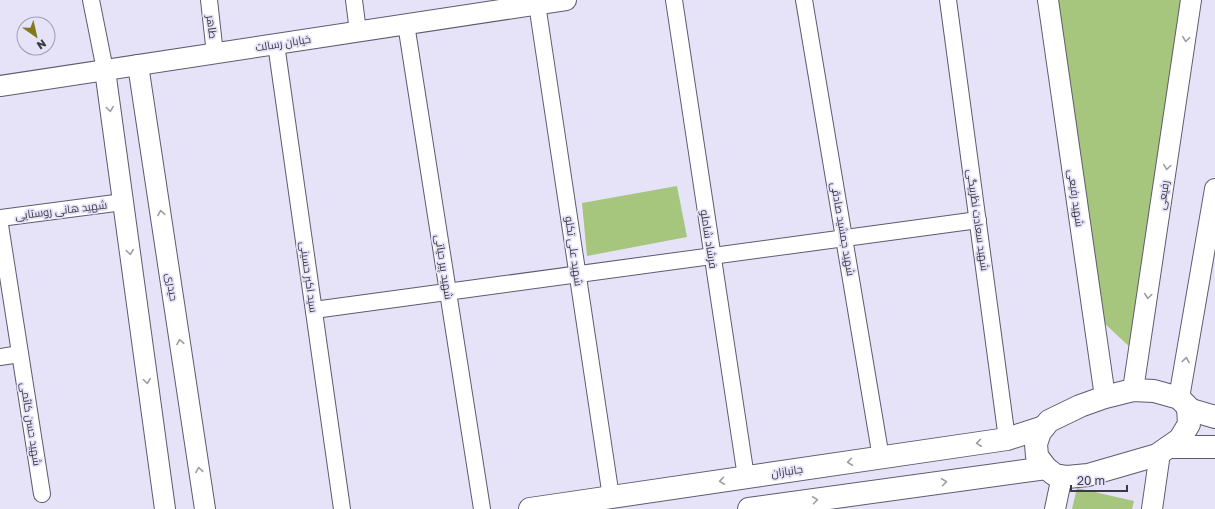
<svg xmlns="http://www.w3.org/2000/svg" width="1215" height="509" font-family="'Golos Text',Cairo,sans-serif">
	<rect width="100%" height="100%" fill="#e6e3f9"/>
	<g fill="#a6c67d">
		<path d="M1055,0H1183L1134,351L1102,321Z"/>
		<path d="M677,186L687,237L587,256L582,203Z"/>
		<path d="M1077,488L1134,501L1132,509H1072Z"/>
	</g>
	<g fill="none" stroke-linecap="round" stroke-linejoin="round">
		<defs>
			<g id="minor">
				<path d="M91,0L105,70"/>
				<path d="M209,0L215,54"/>
				<path d="M354,0L358,32"/>
				<path d="M674,0L746,477"/>
				<path d="M804,0L881,458"/>
				<path d="M948,0L1007,439"/>
				<path d="M537,4L611,497"/>
				<path d="M406,24L482,509"/>
				<path d="M276,44L342,509"/>
				<path d="M0,218L123,202"/>
				<path d="M0,225L42,494"/>
				<path d="M314,310L978,220"/>
				<path d="M0,357L20,354"/>
			</g>
			<g id="tertiary">
				<path d="M1048,0L1105,397"/>
				<path d="M138,65L205,509"/>
				<path d="M105,70L165,509"/>
				<path d="M0,86L566,0"/>
				<path d="M1133,390L1191,0"/>
				<path d="M1179,398L1215,189"/>
				<path d="M1055,509L1062,476"/>
				<path d="M1152,509L1160,453"/>
			</g>
			<g id="secondary">
				<path d="M1133,390L1154,391L1179,398L1188,407L1189,424L1180,439L1157,455L1088,475L1067,477L1055,475L1046,468L1037,456L1036,444L1040,432L1049,421L1080,406L1105,397Z"/>
				<path d="M1188,409L1215,417"/>
				<path d="M1169,447H1215"/>
				<path d="M530,509L1007,439L1044,427"/>
				<path d="M749,509L1046,468"/>
			</g>
		</defs>
		<use href="#minor" stroke="#5e5b6e" stroke-width="18"/>
		<use href="#tertiary" stroke="#5e5b6e" stroke-width="22"/>
		<use href="#secondary" stroke="#5e5b6e" stroke-width="24"/>
		<use href="#minor" stroke="#fff" stroke-width="16"/>
		<use href="#tertiary" stroke="#fff" stroke-width="20"/>
		<use href="#secondary" stroke="#fff" stroke-width="22"/>
	</g>
	<defs><path id="oneway-chevron" d="M-2-3.5L2.5 0L-2 3.5" fill="none" stroke-width="1.6" stroke-linecap="round" stroke-linejoin="round"/></defs>
	<g stroke="#9d9ca1">
		<use href="#oneway-chevron" transform="translate(1186 39) rotate(98)"/>
		<use href="#oneway-chevron" transform="translate(110 109) rotate(82)"/>
		<use href="#oneway-chevron" transform="translate(1167 167) rotate(98)"/>
		<use href="#oneway-chevron" transform="translate(161 213) rotate(-99)"/>
		<use href="#oneway-chevron" transform="translate(130 252) rotate(82)"/>
		<use href="#oneway-chevron" transform="translate(1148 296) rotate(98)"/>
		<use href="#oneway-chevron" transform="translate(180 342) rotate(-99)"/>
		<use href="#oneway-chevron" transform="translate(1186 360) rotate(-80)"/>
		<use href="#oneway-chevron" transform="translate(147 381) rotate(82)"/>
		<use href="#oneway-chevron" transform="translate(979 443) rotate(172)"/>
		<use href="#oneway-chevron" transform="translate(850 462) rotate(172)"/>
		<use href="#oneway-chevron" transform="translate(199 470) rotate(-99)"/>
		<use href="#oneway-chevron" transform="translate(722 481) rotate(172)"/>
		<use href="#oneway-chevron" transform="translate(944 482) rotate(-8)"/>
		<use href="#oneway-chevron" transform="translate(815 500) rotate(-8)"/>
	</g>
	<g text-anchor="middle" stroke-width="3.5" stroke-linejoin="round" paint-order="stroke">
		<g font-size="11" fill="#3b3a43" stroke="#e6e3f9">
			<text transform="translate(212 27) rotate(83)" y="4">طاهر</text>
			<text transform="translate(283 43) rotate(-9)" y="4">خیابان رسالت</text>
			<text transform="translate(1163 195) rotate(-82)" y="4">رفیعی</text>
			<text transform="translate(1076 198) rotate(82)" y="4">شهید رفیعی</text>
			<text transform="translate(61 210) rotate(-7)" y="4">شهید هانی روستایی</text>
			<text transform="translate(978 220) rotate(82)" y="4">شهید سعادت نظربیگی</text>
			<text transform="translate(843 229) rotate(80)" y="4">شهید جمشید صادقی</text>
			<text transform="translate(709 239) rotate(81)" y="4">فرشاد شاملو</text>
			<text transform="translate(574 251) rotate(82)" y="4">شهید علی تکلو</text>
			<text transform="translate(444 267) rotate(81)" y="4">شهید پیر حیاتی</text>
			<text transform="translate(309 277) rotate(82)" y="4">سید اکبر حسینی</text>
			<text transform="translate(172 287) rotate(81)" y="4">حیدری</text>
			<text transform="translate(31 424) rotate(81)" y="4">شهید حسن کائمی</text>
			<text transform="translate(787 471) rotate(-8)" y="4">جانبازان</text>
		</g>
	</g>
	<g transform="translate(36 36) rotate(146)"><circle r="19" fill="#e6e3f9" stroke="#a29fb0"/>
	<path d="M0-3L7 15L0 10L-7 15Z" fill="#82781c"/>
	<text y="-6" font-size="11" font-weight="bold" text-anchor="middle" fill="#3b3a43">N</text>
	</g>
	<path d="M1071 485v6h56v-6" fill="none" stroke="#3b3a43" stroke-width="2"/>
	<text x="1077" y="485" font-size="12" fill="#3b3a43" stroke="#e6e3f9" stroke-width="3" paint-order="stroke">20 m</text>
</svg>
